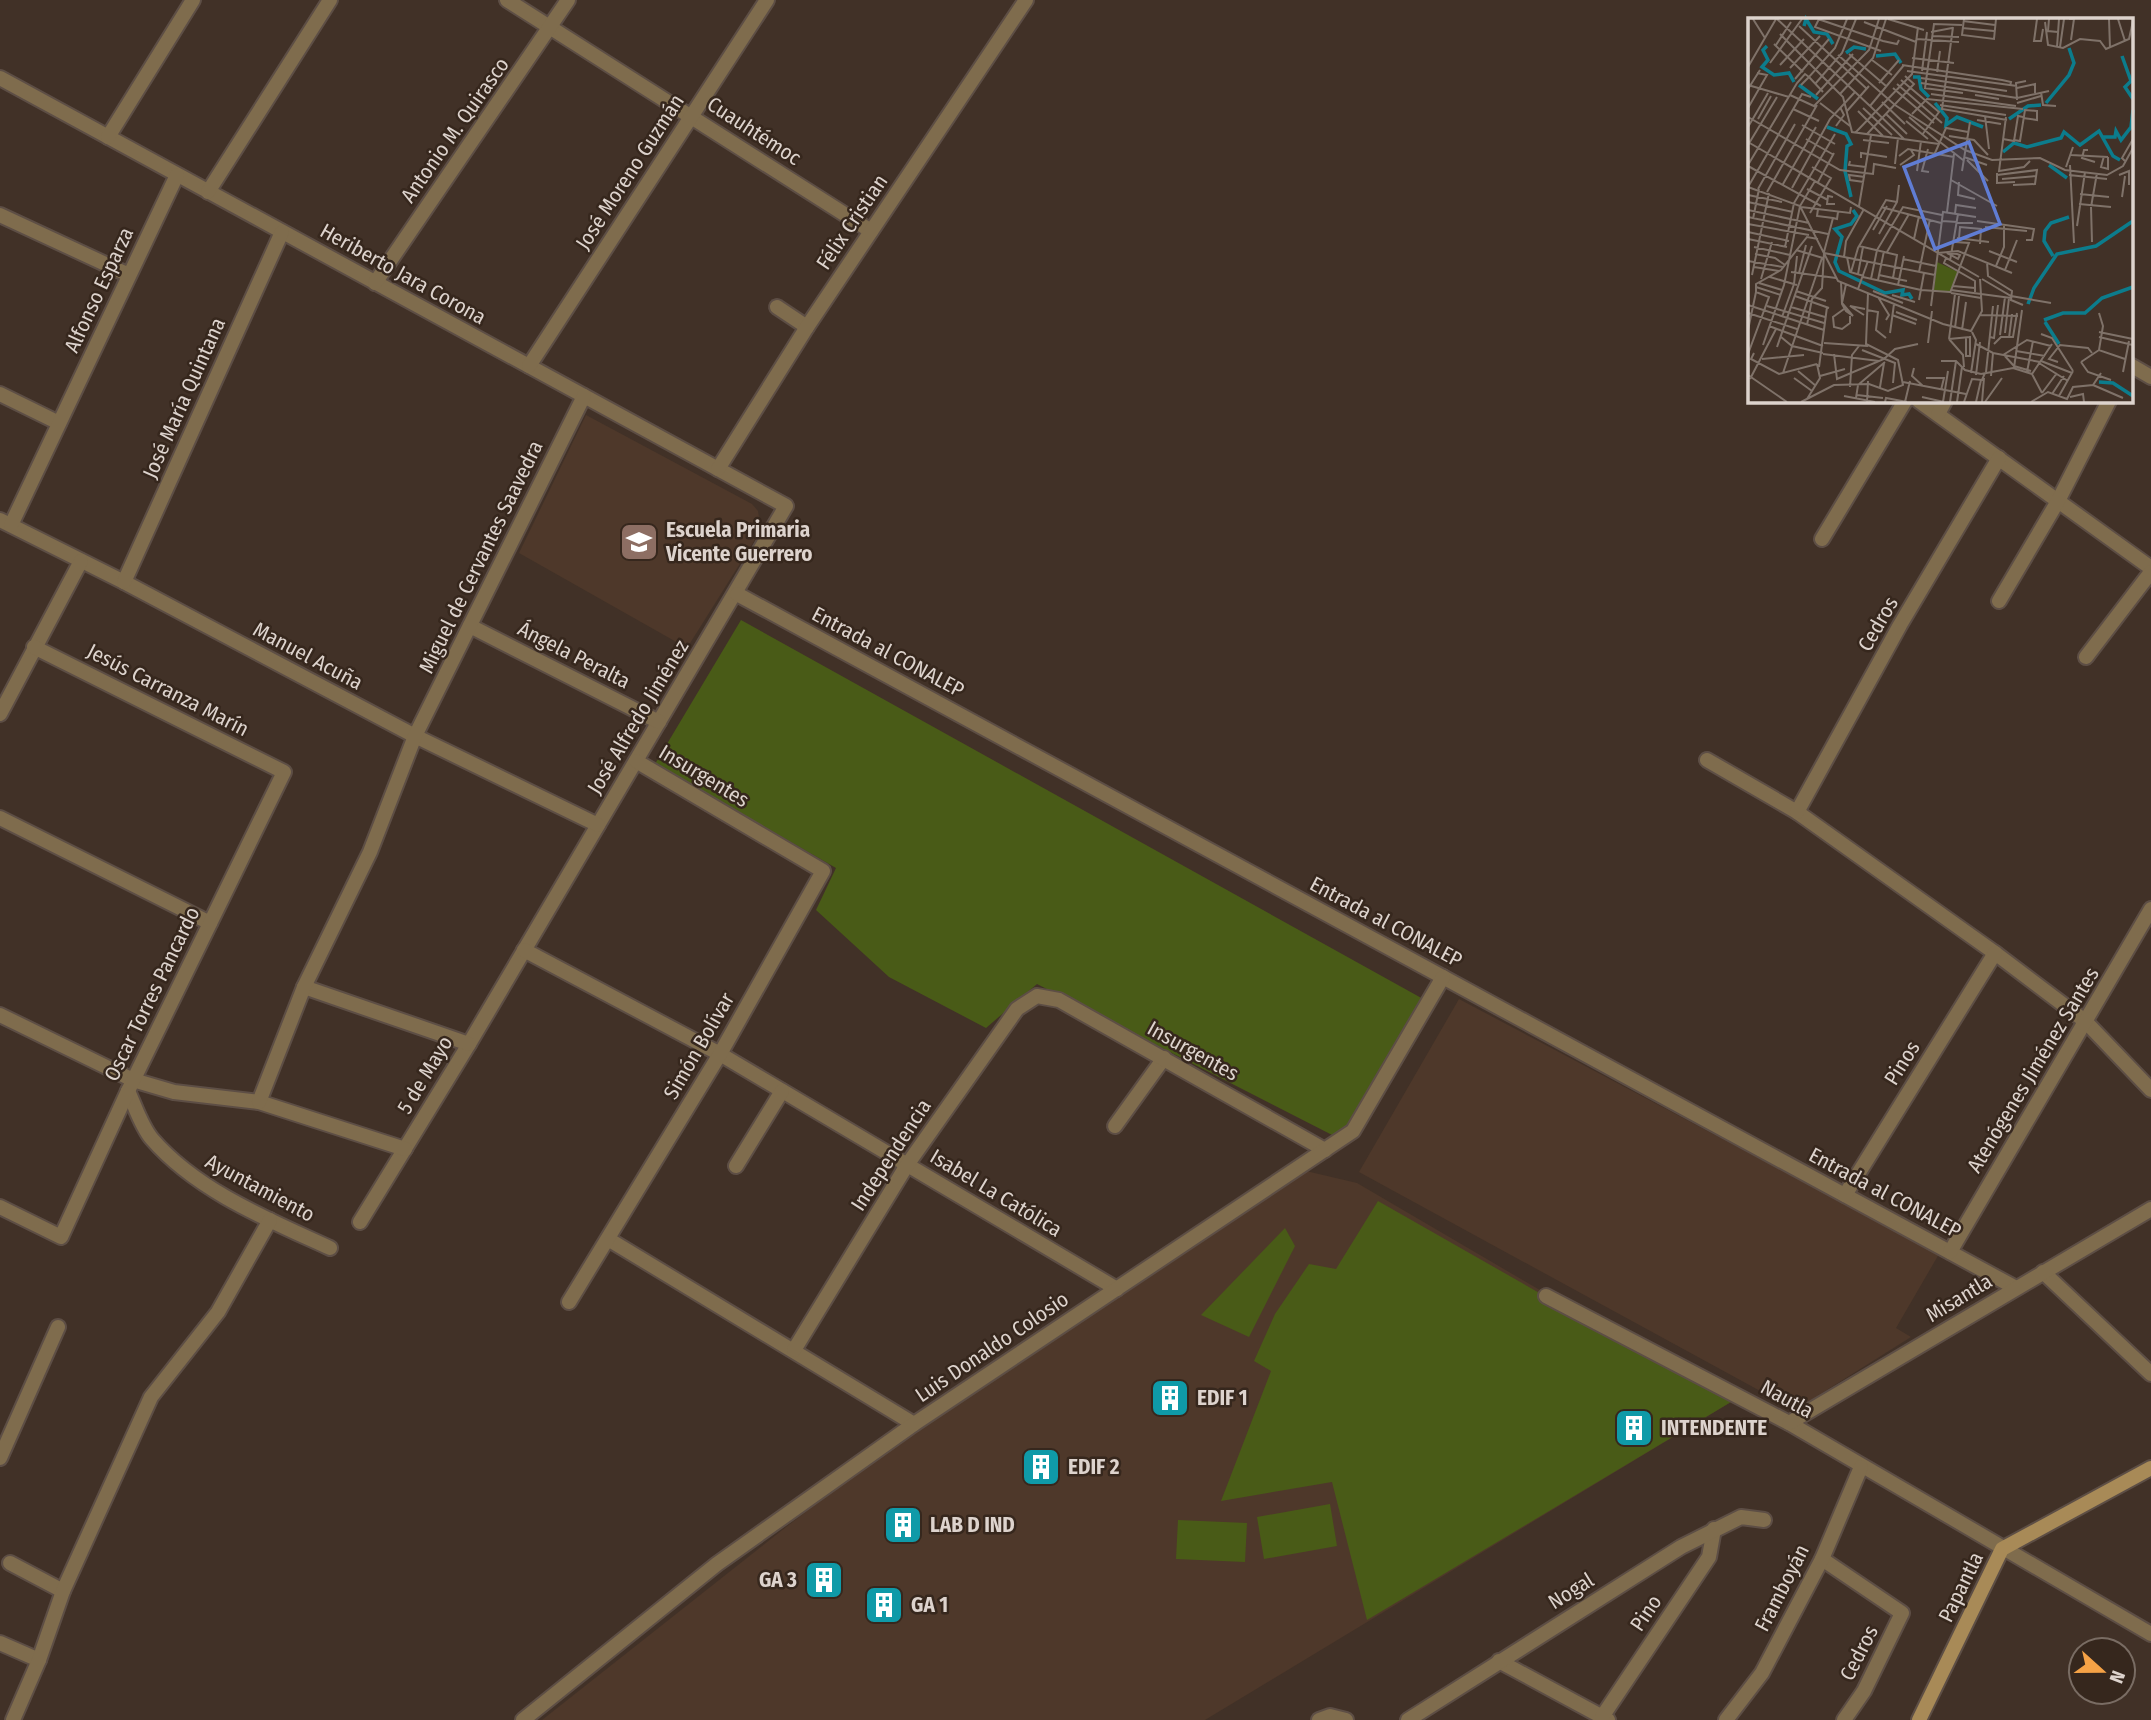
<svg xmlns="http://www.w3.org/2000/svg" width="2151" height="1720" font-family="'Fira Sans Condensed',sans-serif">
	<rect width="100%" height="100%" fill="#413127"/>
	<g fill="#4e382a">
		<path d="M586,415L752,504L758,511L761,530L687,648L519,553Z"/>
		<path d="M1459,999L1939,1254L1896,1328L1911,1337L1795,1410L1359,1172Z"/>
		<path d="M1306,1171L1357,1183L1731,1402L1205,1720H542L786,1527L920,1425Z"/>
	</g>
	<g fill="#495b17">
		<path d="M741,620L1434,1005L1338,1138L1037,984L986,1028L889,977L816,910L836,868L655,764Z"/>
		<path d="M1378,1201L1731,1402L1367,1620L1332,1482L1221,1501L1271,1371L1254,1361L1275,1314L1309,1264L1336,1269Z"/>
		<path d="M1285,1228L1295,1246L1249,1337L1201,1315Z"/>
		<path d="M1330,1504L1337,1546L1264,1559L1257,1517Z"/>
		<path d="M1178,1520L1247,1523L1245,1562L1176,1559Z"/>
	</g>
	<g fill="none" stroke-linecap="round" stroke-linejoin="round">
		<defs>
			<g id="street">
				<path d="M507,0L871,231"/>
				<path d="M0,78L786,506L469,1044L360,1222"/>
				<path d="M108,137L193,0"/>
				<path d="M208,192L330,0"/>
				<path d="M0,215L129,275"/>
				<path d="M375,283L568,0"/>
				<path d="M777,307L807,327"/>
				<path d="M529,366L767,0"/>
				<path d="M2132,366L2151,377"/>
				<path d="M0,394L59,423"/>
				<path d="M1919,401L2151,568"/>
				<path d="M1938,414L1945,401"/>
				<path d="M718,469L807,327L1026,0"/>
				<path d="M0,520L124,582L415,736L598,825"/>
				<path d="M11,525L177,175"/>
				<path d="M1822,539L1905,401"/>
				<path d="M124,582L282,232"/>
				<path d="M737,594L2016,1288"/>
				<path d="M1999,601L2058,501L2109,401"/>
				<path d="M470,626L659,722"/>
				<path d="M2086,657L2151,572"/>
				<path d="M0,714L81,561"/>
				<path d="M1707,760L1797,812L1995,953L2085,1021L2151,1090"/>
				<path d="M1797,812L1900,625L1999,458"/>
				<path d="M0,818L210,923"/>
				<path d="M524,950L720,1054L1117,1289"/>
				<path d="M304,987L469,1044"/>
				<path d="M0,1015L133,1080L174,1092L259,1102L405,1149"/>
				<path d="M128,1091C135,1106 141,1126 152,1139C197,1191 269,1220 330,1248"/>
				<path d="M259,1102L304,987L370,852L415,736L584,396"/>
				<path d="M1115,1126L1164,1058"/>
				<path d="M736,1166L782,1091"/>
				<path d="M1845,1195L1995,953"/>
				<path d="M0,1207L61,1237L128,1091L284,772L34,647"/>
				<path d="M608,1239L914,1424"/>
				<path d="M1950,1252L2151,909"/>
				<path d="M2043,1272L2151,1374"/>
				<path d="M1546,1296L1789,1423L2151,1634"/>
				<path d="M569,1302L720,1054L823,871L636,761"/>
				<path d="M794,1350L907,1165L1017,1009L1037,996L1059,1000L1325,1150"/>
				<path d="M1789,1423L2151,1209"/>
				<path d="M0,1458L58,1327"/>
				<path d="M1822,1559L1902,1613L1864,1691L1844,1720"/>
				<path d="M10,1563L63,1591"/>
				<path d="M0,1643L39,1660"/>
				<path d="M1499,1661L1608,1720"/>
				<path d="M1602,1717L1709,1557L1714,1529"/>
				<path d="M13,1720L39,1660L63,1591L151,1397L218,1312L270,1220"/>
				<path d="M523,1720L717,1564L914,1424L1353,1131L1443,977"/>
				<path d="M1319,1720L1330,1716L1346,1720"/>
				<path d="M1408,1720L1681,1547L1741,1517L1764,1520"/>
				<path d="M1726,1720L1762,1673L1822,1559L1861,1467"/>
			</g>
			<path id="secondary" d="M1919,1720L2002,1549L2151,1468"/>
		</defs>
		<use href="#street" stroke="#5d4e45" stroke-width="18"/>
		<use href="#secondary" stroke="#5d4e45" stroke-width="18"/>
		<use href="#street" stroke="#7f6c4d" stroke-width="14"/>
		<use href="#secondary" stroke="#a88a57" stroke-width="14"/>
	</g>
	<defs>
		<symbol id="school-square" viewBox="-11 -11 22 22"><rect x="-9" y="-9" width="18" height="18" rx="4" fill="#8d6e63" stroke="#36271d"/><path d="M0-5L7-2L0 1L-7-2ZM-4 1L0 2.5L4 1V4Q0 6-4 4Z" fill="#fff"/></symbol>
		<symbol id="building-square" viewBox="-11 -11 22 22"><rect x="-9" y="-9" width="18" height="18" rx="4" fill="#0f9aa8" stroke="#36271d"/><path d="M-4-6H4V6H1V3H-1V6H-4ZM-2.5-4.3h1.7v1.8h-1.7ZM.8-4.3h1.7v1.8H.8ZM-2.5-1h1.7V.8h-1.7ZM.8-1h1.7V.8H.8Z" fill="#fff"/></symbol>
	</defs>
	<g fill-rule="evenodd">
		<use href="#school-square" x="617" y="520" width="44" height="44"/>
		<use href="#building-square" x="1148" y="1376" width="44" height="44"/>
		<use href="#building-square" x="1612" y="1406" width="44" height="44"/>
		<use href="#building-square" x="1019" y="1445" width="44" height="44"/>
		<use href="#building-square" x="881" y="1503" width="44" height="44"/>
		<use href="#building-square" x="802" y="1558" width="44" height="44"/>
		<use href="#building-square" x="862" y="1583" width="44" height="44"/>
	</g>
	<g text-anchor="middle" stroke-width="5" stroke-linejoin="round" paint-order="stroke">
		<g font-size="21" fill="#ddd3cd" stroke="#36271d">
			<text transform="translate(455 130) rotate(-55)" y="7">Antonio M. Quirasco</text>
			<text transform="translate(754 131) rotate(33)" y="7">Cuauhtémoc</text>
			<text transform="translate(630 172) rotate(-57)" y="7">José Moreno Guzmán</text>
			<text transform="translate(852 222) rotate(-56)" y="7">Félix Cristian</text>
			<text transform="translate(403 274) rotate(29)" y="7">Heriberto Jara Corona</text>
			<text transform="translate(99 290) rotate(-65)" y="7">Alfonso Esparza</text>
			<text transform="translate(184 398) rotate(-66)" y="7">José María Quintana</text>
			<text transform="translate(481 557) rotate(-64)" y="7">Miguel de Cervantes Saavedra</text>
			<text transform="translate(1878 624) rotate(-60)" y="7">Cedros</text>
			<text transform="translate(888 652) rotate(28)" y="7">Entrada al CONALEP</text>
			<text transform="translate(574 655) rotate(27)" y="7">Ángela Peralta</text>
			<text transform="translate(308 656) rotate(28)" y="7">Manuel Acuña</text>
			<text transform="translate(168 690) rotate(27)" y="7">Jesús Carranza Marín</text>
			<text transform="translate(638 717) rotate(-59)" y="7">José Alfredo Jiménez</text>
			<text transform="translate(704 776) rotate(31)" y="7">Insurgentes</text>
			<text transform="translate(1386 922) rotate(28)" y="7">Entrada al CONALEP</text>
			<text transform="translate(152 994) rotate(-64)" y="7">Oscar Torres Pancardo</text>
			<text transform="translate(699 1046) rotate(-60)" y="7">Simón Bolívar</text>
			<text transform="translate(1193 1051) rotate(29)" y="7">Insurgentes</text>
			<text transform="translate(1902 1063) rotate(-58)" y="7">Pinos</text>
			<text transform="translate(2033 1070) rotate(-59)" y="7">Atenógenes Jiménez Santes</text>
			<text transform="translate(425 1075) rotate(-59)" y="7">5 de Mayo</text>
			<text transform="translate(891 1155) rotate(-57)" y="7">Independencia</text>
			<text transform="translate(260 1188) rotate(28)" y="7">Ayuntamiento</text>
			<text transform="translate(996 1193) rotate(31)" y="7">Isabel La Católica</text>
			<text transform="translate(1885 1193) rotate(28)" y="7">Entrada al CONALEP</text>
			<text transform="translate(1959 1298) rotate(-31)" y="7">Misantla</text>
			<text transform="translate(992 1347) rotate(-34)" y="7">Luis Donaldo Colosio</text>
			<text transform="translate(1787 1399) rotate(29)" y="7">Nautla</text>
			<text transform="translate(1961 1587) rotate(-64)" y="7">Papantla</text>
			<text transform="translate(1782 1588) rotate(-63)" y="7">Framboyán</text>
			<text transform="translate(1571 1591) rotate(-32)" y="7">Nogal</text>
			<text transform="translate(1646 1613) rotate(-56)" y="7">Pino</text>
			<text transform="translate(1859 1653) rotate(-63)" y="7">Cedros</text>
		</g>
		<g font-size="21" font-weight="bold" fill="#ddd3cd" stroke="#36271d" text-anchor="start">
			<text x="666" y="537">Escuela Primaria<tspan x="666" dy="24">Vicente Guerrero</tspan></text>
			<text x="1197" y="1405">EDIF 1</text>
			<text x="1661" y="1435">INTENDENTE</text>
			<text x="1068" y="1474">EDIF 2</text>
			<text x="930" y="1532">LAB D IND</text>
			<text x="797" y="1587" text-anchor="end">GA 3</text>
			<text x="911" y="1612">GA 1</text>
		</g>
	</g>
	<g transform="translate(1748 18)">
		<rect width="385" height="385" fill="#413127"/>
		<path d="M189,244L210,254L202,275L186,272Z" fill="#495b17"/>
		<path fill="none" stroke="#0c7c8c" stroke-width="3.5" d="M56,8L58,1L66,14L79,16L85,26M19,28L15,32L20,42L14,49L26,57L41,55L46,64M98,35L106,29L118,31M128,38L147,36L153,45M374,38L383,63L377,69L385,81M165,59H171L173,71L181,79M51,67L70,81M187,85L199,100L198,107L209,99L235,109M298,85L321,57L326,45L321,30M261,101L280,88L293,87M79,109L98,116L103,126L99,128L97,153L103,179M354,119H367L368,113L373,122L383,109L385,92M255,134L266,125L279,129L313,120L316,114L332,127L351,113L365,138L372,142M301,147L319,160M105,192L109,198L103,206L87,211L94,219L87,244L91,253L137,275L155,272L154,277L161,276L164,281M305,238L296,223L297,213L303,205L321,199M280,286L286,270L309,236L348,228L385,203M296,302L315,295H337L354,280L385,269M297,304L311,326M351,364L365,365L385,378"/>
		<path fill="none" stroke="#7f7269" stroke-width="2" d="M5,1L17,20M29,1L122,88M70,1L135,23L149,26L151,22M71,1L67,9L133,33M140,1L176,12M216,1L214,17L246,21L248,1M289,1L286,23H293L295,11M301,1L300,13L310,14M321,1H326L323,22M361,1L362,30M370,1L377,23M215,3L247,7M116,4L168,24M297,4L300,27L315,30L332,21L352,23L358,31L381,21L385,3M51,8L119,71M205,9L194,91L259,102M214,10L246,13M183,14L204,10M32,16L95,79L104,114L191,126M185,18L211,19M169,21L211,24M26,26L55,54M28,27L43,4M309,29L311,1M312,29L316,1M101,36L138,68M90,37L147,87L217,132L244,142L292,140L317,152L359,157L375,148L385,130M164,40L206,45M124,42L144,57M22,45L54,1M32,47L56,21M154,47L254,62L263,64L262,68M156,47L122,88L156,121M0,49L28,1M42,50L72,18M159,53L269,68M174,53L179,14M189,54L192,33M173,60L259,73M47,61L81,21M153,62L191,94L174,117M131,65L151,42M173,65L269,80M67,66L94,35L108,1M149,66L194,105M0,67L41,79M53,67L61,59L75,74M145,70L186,105M176,70L215,75M177,70L186,6L214,7M269,70L287,66V75M0,71L12,52M293,74L295,87L308,88M92,76L125,40L138,1M183,76L268,88M42,77L68,89M68,77L105,36M227,77L251,81M269,80L301,73M269,82L268,65L278,63M134,84L157,106M72,85L102,108M269,85L293,78M192,87L258,97M66,88L121,32L131,1M0,90L19,57L9,55M115,90L144,117M45,91L71,103M99,93L121,68M110,93L135,118M138,96L159,116M164,96L179,81L275,91M237,98L241,131M0,99L92,152L125,156L126,146L148,150M161,99L191,124M258,99L251,153L276,149L282,143M275,100L289,102V92M10,101L23,78M229,102L253,106M158,103L180,121M54,107L87,126M88,108L96,97L92,89M0,109L20,75M107,115L164,56L170,9M119,116L166,66L157,58M201,118L226,122L240,137M58,121L86,137M255,121L266,123L270,98L275,99M115,122L141,125M266,122L272,123L277,92L289,93M0,124L231,259M192,124L215,142M0,127L29,79M180,131L174,153L181,154M340,132H336L334,140L347,144M187,135L198,110L220,114M323,137L360,139M151,138L160,131L206,139M356,138L353,149L360,151V139M216,139L239,147M113,140V135L139,139M219,142L240,163M102,143L101,147L118,149M378,144L374,140L385,121M147,146L150,120M0,147L49,65L57,56L61,59L87,30L99,1M152,147L166,137L163,132M322,147L326,225M0,148L73,188M318,149L325,129M169,153L173,123M214,153L222,104M249,155V165L267,164M249,157L289,152L287,166L265,167M321,157L359,161M371,157L381,153V167M254,161L288,158M203,162L249,188M70,164L86,135M116,164L102,162L101,157L117,159M211,164L210,177L227,181M35,166L68,109M0,169L54,76L63,79M0,169L52,188L90,263L195,306L223,313L234,293L232,261M44,170L82,101L107,74M10,171L47,106M59,171L80,182M19,174L69,87M332,176L361,179M0,177L34,184M85,179L80,178L79,186H87M374,179L377,158M0,184L45,194M331,186L363,189M111,188L123,117M53,189L102,195L103,189M133,189L193,205M70,191L69,198L85,200L89,201L90,194M0,192L61,205M199,194L206,136M62,195L83,160L64,149M207,196L208,187L228,190M0,199L80,216M5,201L11,171M194,203L225,205M229,203L286,211L284,222H278M0,206L61,217M329,208L337,154M237,209L279,213M125,212L139,188M0,214L41,223M131,216L149,184L151,167M209,220L241,224M211,220L212,209L233,211L232,226M0,221L39,229M166,221L171,198M344,224L343,189L349,155M111,228L149,237L145,260M6,229L42,237M37,229L46,185L87,116M48,232L75,240M241,233L269,244M76,234L85,200M139,234L161,196M190,235L210,233L264,255M199,235L209,236L212,237L210,241ZM7,236L27,240L37,247M96,239L98,223L116,191M99,239L102,254L116,258M198,240L196,245L227,263V274M155,241L188,248M0,243L35,249M202,243L210,196M239,244L240,258L264,273L263,282L275,287M248,248L256,229V207M6,249L31,253M257,252L269,222M43,254L88,260M103,254L110,230L138,182L149,184M171,254L182,201M51,255L58,227M110,256L115,229M4,257L21,175M131,257L159,263M22,259L49,267M115,259L173,272M13,261L24,224M123,261L129,232L155,189L194,197M234,261L263,278L303,285M130,262L136,233M93,264L94,286L98,293L105,298L94,285L98,266M11,265L34,272M150,267L156,238M205,268L227,270M8,269L33,277M110,271L120,243M173,272L202,274M203,272L263,280M48,273L78,283M125,273L155,285M202,275L221,225L207,224M203,275L233,280M144,277L167,284M47,278L81,290M130,279L141,297L138,302M171,282L176,255M0,287L76,312M19,288L76,305M183,288L195,194L228,199M43,289L77,299M96,291L85,299L86,309L94,311L102,305V298M119,292L130,294L128,312L138,320M148,294L169,302M0,295L49,311M351,295L355,308L351,332M116,297L102,288L117,291M144,297L168,306M232,297L270,298M34,299L46,266L49,238M59,307L64,281L74,270L76,235L187,257M21,308L75,328M207,310L211,278M0,312L8,274M214,312L218,284M351,314L385,321M142,315L146,286M257,315L261,280M293,316L304,320L325,353M252,317L257,279M33,319L44,328L75,335M242,319L246,320L250,287M351,319L385,327M218,320V338H222V318M261,320L264,296M201,321L207,276M201,321L215,337L216,349M201,321L222,319M76,325L120,328M180,325L184,293M228,326L245,335L292,344M246,326L253,319H265L269,295M15,327L36,267L52,188L67,163M29,329L64,228M114,332L147,345L145,365M268,333L297,338M6,335L3,341L31,356L69,346M0,336L21,279L8,274V266L33,252L59,219L70,221M75,336L131,343M86,336L89,361L136,341L147,331L170,326M255,337L279,322L303,328M256,337L266,348L283,353M14,341L56,337M193,343H208L217,352L233,356M293,343L324,355M310,344L301,341L312,327L340,330L344,335M333,344L351,332L377,341M333,344L340,354L363,362M291,345L320,363M71,349L79,289M166,350L164,358L175,368M266,350L274,292M50,353L68,368M238,354L245,288M279,354L285,323M375,354L381,323M35,355L74,240M223,355L228,322L224,314M233,356L265,350L284,356M284,356L304,326M284,356L294,375M0,357L39,384M228,357L232,324M72,358L97,351M243,358L245,335M46,360L64,373M178,360H196L193,372M2,361L28,311M155,364L218,376M345,367L375,380M102,369L104,337L111,328M132,369L136,345M294,375L309,355M304,376L316,358M109,377L135,380M96,378L127,384M311,378L325,353M174,379L196,384M322,379L335,376L336,384M108,380L110,367L137,344M59,381L72,360L69,346M53,384L86,367L121,366L140,373L155,367L150,342L118,326L120,275M119,384L120,363M137,384L138,380L159,384M157,384L162,363M195,384L200,353M202,384L208,343M209,384L214,349M216,384L224,361L234,362L237,355M228,384L233,362M234,384L236,360M237,384L254,360M283,384L300,374L319,381L325,369L345,367L353,355"/>
		<path fill="#607dd4" fill-opacity="0.15" stroke="#607dd4" stroke-width="3.5" d="M221,124L252,206L187,231L156,149Z"/>
		<rect width="385" height="385" fill="none" stroke="#ddd3cd" stroke-width="3.5"/>
	</g>
	<g transform="translate(2102 1671) rotate(111)"><circle r="33" fill="#36271d" stroke="#796c63" stroke-width="2"/>
	<path d="M0-5L12 26L0 18L-12 26Z" fill="#f5a246"/>
	<text y="-10" font-size="19" font-weight="bold" text-anchor="middle" fill="#ddd3cd">N</text>
	</g>
</svg>
